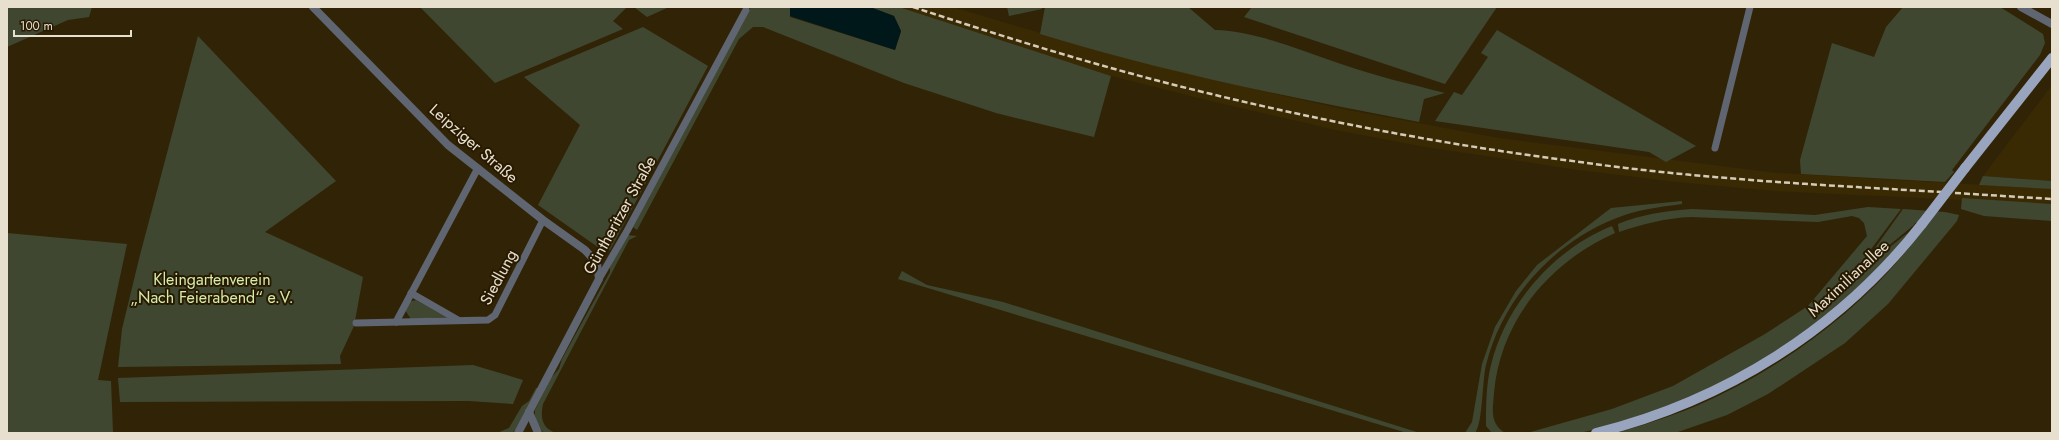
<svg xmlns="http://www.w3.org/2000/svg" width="2059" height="440" font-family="Jost,sans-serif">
	<rect width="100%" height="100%" fill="#312406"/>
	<g fill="#3a2a03">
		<path d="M899,7H953L1110,54L1210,79L1342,109L1499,138L1776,173L2052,189V204L1775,191L1676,182L1579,170L1425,147L1336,130L1202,99L1108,75Z"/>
		<path d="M2052,85V181L1983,176Z"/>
	</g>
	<g fill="#404730">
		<path d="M7,7H92L89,17L68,20L7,47Z"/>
		<path d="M420,7H627L613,21L623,29L495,83Z"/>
		<path d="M634,7H669L647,17Z"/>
		<path d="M751,7H790V17L895,50L901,31L894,16L870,7H899L1111,76L1094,137L996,113L904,83L763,27H753L739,39L637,230L633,227Z"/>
		<path d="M1007,7H1041L1042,9L1009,16Z"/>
		<path d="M1045,7H1188L1215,30C1257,31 1301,51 1341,64C1375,76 1410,84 1445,93L1424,99L1419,122C1292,98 1164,72 1040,34Z"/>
		<path d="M1252,7H1497L1445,84L1244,17Z"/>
		<path d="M1903,7H2000L2043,34L2045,43L2040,55L1952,170L1954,172L1945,182L1801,174L1800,160L1832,43L1874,57L1886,27Z"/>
		<path d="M643,27L708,66L610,250H602L538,205L580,125L524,77Z"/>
		<path d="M1497,30L1696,146L1666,162L1649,152L1435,121L1454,92L1462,95L1488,57L1481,53Z"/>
		<path d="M198,36L336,181L265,232L363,277L354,326L340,356L341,364L118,367L122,329L140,255Z"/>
		<path d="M1983,176L2052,181V189L1979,185Z"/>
		<path d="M1962,198L2052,204V221L1984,216L1961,209Z"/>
		<path d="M1682,201V204C1659,207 1635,210 1614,219C1552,244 1502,300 1486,365C1482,381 1483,423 1475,433H1465L1472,422L1482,364L1495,327L1516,291L1537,265L1611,208Z"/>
		<path d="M1868,207L1901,209L1854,272L1856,274L1910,231L1879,268L1821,321L1761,362L1682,402L1615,425L1579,433H1527L1612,409L1673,386L1765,334L1808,306L1867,236L1864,223L1859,218L1852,216L1818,222L1691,217C1666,218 1643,224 1619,232L1618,224C1642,214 1666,211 1692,209L1815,215Z"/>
		<path d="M1903,209L1945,212L1959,215L1957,221L1888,304L1845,343L1768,394L1727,415L1675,433H1617C1653,422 1689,411 1722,394C1801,355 1876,297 1926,225L1915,223L1914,225L1860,269Z"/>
		<path d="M1612,226L1615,233C1551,261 1500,320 1494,393C1493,409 1489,423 1505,433H1492L1486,426C1486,407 1486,384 1491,365C1506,304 1554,249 1612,226Z"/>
		<path d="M7,233L127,244L98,380L111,381L113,433H7Z"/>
		<path d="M627,235L637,236L629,240L543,404C540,417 542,429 556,433H544C538,427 534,418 535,410L551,378L559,369L562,359L610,272V267Z"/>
		<path d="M902,271L927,285L1003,302L1420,433H1407L898,279Z"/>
		<path d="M416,300L446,317L411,319L405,310L408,302Z"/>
		<path d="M473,365L523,380L513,404L469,401L120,402L118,378Z"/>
		<path d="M536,388H539L516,429L512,433H497L509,428L522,406L529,401Z"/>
	</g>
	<path fill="#00181a" d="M790,7H870L894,16L901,31L895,50L790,16Z"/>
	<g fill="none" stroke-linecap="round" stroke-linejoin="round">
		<g stroke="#606572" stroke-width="7">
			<path d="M1715,148L1750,7"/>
			<path d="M599,279L627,231L746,10"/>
			<path d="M411,293L458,320"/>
			<path d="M396,322L478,168"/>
			<path d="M356,323L488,320L495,315L543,220"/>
		</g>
		<g stroke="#606572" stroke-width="8">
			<path d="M313,7L448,145L543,220L585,250L597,263L599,279L518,433"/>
			<path d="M2021,7L2052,24"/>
			<path d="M529,412L538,433"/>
		</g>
		<g stroke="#99a5bf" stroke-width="10">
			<path d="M1965,168L2052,58"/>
			<path d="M1596,433C1725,401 1840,329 1922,224"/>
		</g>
		<g stroke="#d4cbb9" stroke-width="2.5" stroke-dasharray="6 3" stroke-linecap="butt">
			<path d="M913,7C1010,39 1107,69 1207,93C1330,123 1454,146 1580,162C1700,179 1821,185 1942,192"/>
			<path d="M1955,193L2052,199"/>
		</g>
		<path stroke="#99a5bf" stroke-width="10" d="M1922,224L1965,168"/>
	</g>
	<g text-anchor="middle" stroke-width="4" stroke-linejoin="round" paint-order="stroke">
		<g font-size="16" fill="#e8e0cf" stroke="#271a00">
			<text transform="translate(474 143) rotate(41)" y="6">Leipziger Straße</text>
			<text transform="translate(619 215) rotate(-61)" y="6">Güntheritzer Straße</text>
			<text transform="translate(498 277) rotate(-62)" y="6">Siedlung</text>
			<text transform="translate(1848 278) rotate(-43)" y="6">Maximilianallee</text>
		</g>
		<g font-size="16" fill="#d6eca9" stroke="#271a00">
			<text x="212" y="285">Kleingartenverein<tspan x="212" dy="18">„Nach Feierabend“ e.V.</tspan></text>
		</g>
	</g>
	<rect width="2059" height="440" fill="none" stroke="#e8e0cf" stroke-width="16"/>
	<path d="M14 30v6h117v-6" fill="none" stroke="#e8e0cf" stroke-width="2"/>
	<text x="20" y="30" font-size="12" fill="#e8e0cf" stroke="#271a00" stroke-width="3" paint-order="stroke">100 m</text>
</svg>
